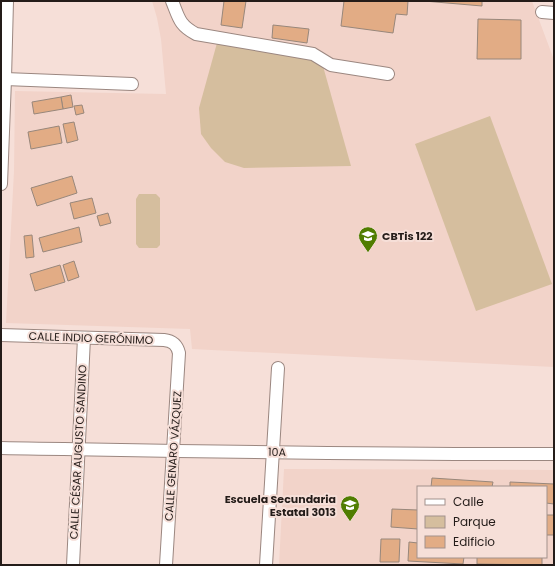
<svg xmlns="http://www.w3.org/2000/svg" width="555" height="566" font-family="Poppins,sans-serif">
	<rect width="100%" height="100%" fill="#f6dfd8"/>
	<g fill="#f2d3c9" fill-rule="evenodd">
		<path d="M152,1H532L554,60V367L192,349L190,329L6,323L14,171L15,91L166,94L161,39L157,18Z"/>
		<path d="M284,469L554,470V565H279ZM418,487H546V557H418Z"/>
	</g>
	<g fill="#d5be9e">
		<path d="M217,43L321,59L351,166L244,168L225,162L211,148L201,134L199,108Z"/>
		<path d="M490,116L552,284L476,311L415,144Z"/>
		<path d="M139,194H156L160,198V245L157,248H139L136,244V199Z"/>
	</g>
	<g fill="#e2ac85" stroke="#98877b">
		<path d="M224,1H246L242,28L221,25Z"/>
		<path d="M344,1H408L407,15L396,14L393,33L341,26Z"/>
		<path d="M424,1H482V6Z"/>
		<path d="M478,19L521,20V59H477Z"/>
		<path d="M273,25L309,29L307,43L272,38Z"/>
		<path d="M71,95L73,107L63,109L61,97Z"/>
		<path d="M61,97L63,109L34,114L32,102Z"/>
		<path d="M82,105L84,113L76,115L74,106Z"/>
		<path d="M74,122L78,140L67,143L63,124Z"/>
		<path d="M59,126L62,143L31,149L28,132Z"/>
		<path d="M72,176L77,193L37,206L31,188Z"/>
		<path d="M92,198L96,213L74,219L70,203Z"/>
		<path d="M108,213L111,223L100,226L97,216Z"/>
		<path d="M79,227L82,242L43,252L39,238Z"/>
		<path d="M32,235L34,257L26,258L24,236Z"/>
		<path d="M74,261L79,277L68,281L63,265Z"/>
		<path d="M60,265L65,282L35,291L30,274Z"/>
		<path d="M432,478L493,482L492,487H431Z"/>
		<path d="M510,482L554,484V504L546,503V487H510Z"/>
		<path d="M392,509L418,510V529L391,527Z"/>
		<rect x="546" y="515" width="8" height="20"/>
		<path d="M381,539H400L399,562H380Z"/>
		<path d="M409,542L418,543V557H464L463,564L408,561Z"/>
		<path d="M477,557H542V565L477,564Z"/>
	</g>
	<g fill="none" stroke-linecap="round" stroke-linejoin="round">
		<defs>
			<g id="minor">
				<path d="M172,1C179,18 179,25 196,34L313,54L331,65L388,74"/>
				<path d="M542,12L554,13"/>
				<path d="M5,79L132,84"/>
				<path d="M1,184L5,79L7,1"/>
				<path d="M1,335L164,340C173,341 177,345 179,353L166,565"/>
				<path d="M1,448C185,451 370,455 554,454"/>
				<path d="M73,565L84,338"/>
				<path d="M266,565L278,368"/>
			</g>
		</defs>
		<use href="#minor" stroke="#9b8780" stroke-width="14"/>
		<use href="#minor" stroke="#fff" stroke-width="12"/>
	</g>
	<defs>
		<symbol id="school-pin" viewBox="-11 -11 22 30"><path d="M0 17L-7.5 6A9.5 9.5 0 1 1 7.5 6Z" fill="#507d01" stroke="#f6dfd8"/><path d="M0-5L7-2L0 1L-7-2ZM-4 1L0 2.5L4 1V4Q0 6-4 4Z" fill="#fff"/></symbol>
	</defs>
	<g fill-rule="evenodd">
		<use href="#school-pin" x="357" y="225" width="22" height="30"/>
		<use href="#school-pin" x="339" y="494" width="22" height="30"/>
	</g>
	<g text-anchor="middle" stroke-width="4" stroke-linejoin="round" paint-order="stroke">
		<g font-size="11" font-weight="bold" fill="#241c19" stroke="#f6dfd8" text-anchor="start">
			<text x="382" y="240">CBTis 122</text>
			<text x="336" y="503" text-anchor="end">Escuela Secundaria<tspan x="336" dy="13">Estatal 3013</tspan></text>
		</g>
		<g font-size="11" fill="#241c19" stroke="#f6dfd8">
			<text transform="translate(91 338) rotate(2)" y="4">CALLE INDIO GERÓNIMO</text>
			<text transform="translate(78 452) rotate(-87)" y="4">CALLE CÉSAR AUGUSTO SANDINO</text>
			<text transform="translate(277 452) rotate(1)" y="4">10A</text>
			<text transform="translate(173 456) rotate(-86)" y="4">CALLE GENARO VÁZQUEZ</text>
		</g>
	</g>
	<rect width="555" height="566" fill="none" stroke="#241c19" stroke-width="4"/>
	<rect x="417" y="486" width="130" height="72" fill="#f6dfd8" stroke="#a2918c"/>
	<rect x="425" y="499" width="20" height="6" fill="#ffffff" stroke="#a2918c"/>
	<text x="453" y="506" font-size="12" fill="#241c19">Calle</text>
	<rect x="425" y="516" width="20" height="12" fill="#d5be9e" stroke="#a2918c"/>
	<text x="453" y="526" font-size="12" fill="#241c19">Parque</text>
	<rect x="425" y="536" width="20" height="12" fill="#e2ac85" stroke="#a2918c"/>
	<text x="453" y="546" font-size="12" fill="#241c19">Edificio</text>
</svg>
